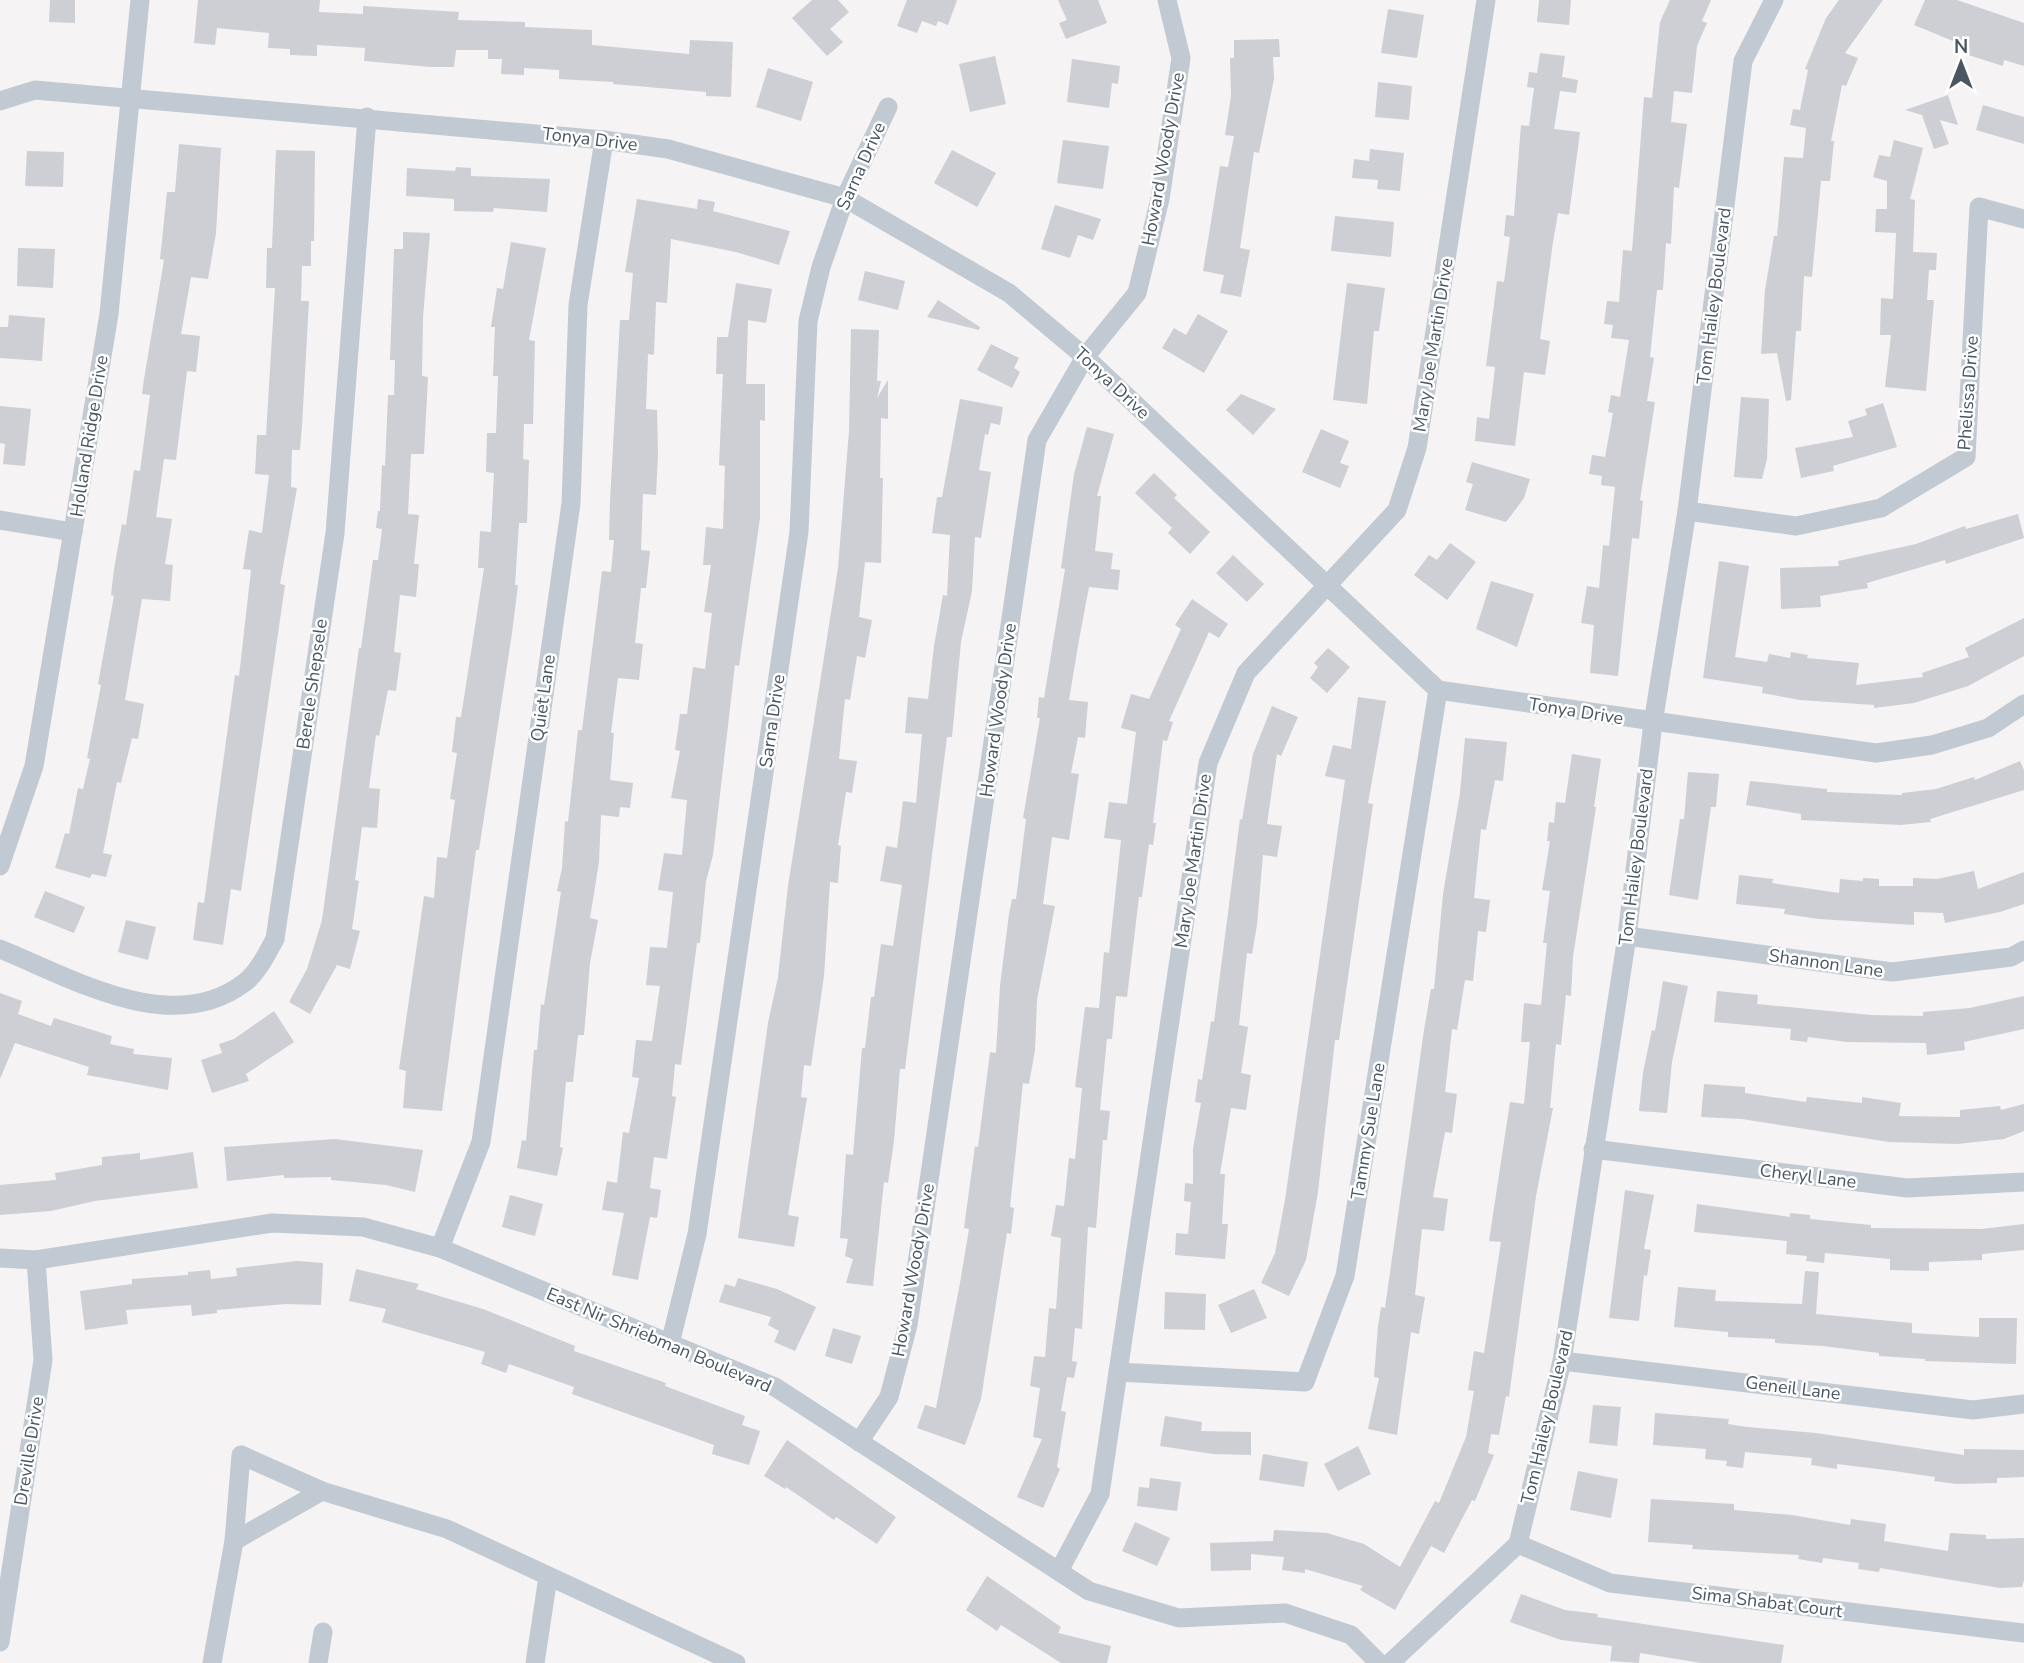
<svg xmlns="http://www.w3.org/2000/svg" width="2024" height="1663" font-family="'Nunito Sans',sans-serif">
	<rect width="100%" height="100%" fill="#f5f3f3"/>
	<g fill="#cdcfd5">
		<path d="M50,0H75V23L49,22Z"/>
		<path d="M198,0H320L319,12L363,14V6L459,12L458,20L525,22V27L592,30V45L689,54L690,40L733,42L731,97L706,96V92L613,84V82L559,79V70L524,68V75L501,74L502,59H488V50H456L454,67H431L364,61L365,48L317,45V56L290,55V49L268,48L269,33L217,28L215,45L194,43Z"/>
		<path d="M812,0H838L849,12L830,29L843,42L827,56L792,18Z"/>
		<path d="M907,0H957L948,25L938,21L936,26L922,21L917,33L897,26Z"/>
		<path d="M1058,0H1098L1107,23L1066,39L1059,23L1067,20Z"/>
		<path d="M1539,0H1571L1569,25L1537,22Z"/>
		<path d="M1670,0H1711L1702,21L1707,23L1697,46L1692,93L1674,91L1671,122L1687,124L1679,188L1674,187L1671,244L1666,243L1663,290H1657L1650,357L1654,358L1647,401L1655,402L1640,500L1643,501L1639,539L1632,538L1618,676L1590,673L1594,625L1581,623L1587,586L1599,588L1603,545L1609,546L1615,487L1601,485L1602,476L1589,474L1592,455L1605,457L1613,413L1608,412L1611,395L1620,397L1629,340L1611,338L1613,325L1604,324L1607,301L1619,302L1623,250L1632,251L1644,97L1652,98L1660,22Z"/>
		<path d="M1839,0H1883L1845,53L1858,58L1846,86L1842,85L1831,141H1834L1830,181H1821L1812,277L1804,276L1801,331H1796L1791,400L1786,401L1777,353L1761,354L1765,290L1774,236H1777L1784,157L1803,158L1806,128L1790,125L1793,109L1800,110L1808,70L1805,69L1826,18Z"/>
		<path d="M1925,0H1957L2024,23V66L2004,60L2003,66L1962,53L1965,46L1914,25Z"/>
		<path d="M1388,9L1424,15L1417,58L1381,53Z"/>
		<path d="M1279,39L1280,57H1273L1274,79L1259,153L1254,152L1240,248L1250,250L1241,297L1220,293L1224,275L1203,271L1220,166L1228,167L1234,136L1225,135L1231,96L1230,58H1234V40Z"/>
		<path d="M1540,53L1565,56L1562,77L1578,80L1576,93L1560,91L1554,129L1580,132L1569,215L1558,213L1553,242L1540,339L1550,341L1545,375L1524,372L1515,446L1475,441L1477,417L1489,419L1495,367L1486,366L1497,281L1504,282L1510,237L1504,236L1506,215L1514,216L1521,125L1529,126L1534,88L1527,87L1529,72L1537,73Z"/>
		<path d="M995,56L1006,104L970,112L959,64Z"/>
		<path d="M1072,59L1120,66L1118,84L1112,83L1109,108L1067,102Z"/>
		<path d="M768,68L813,82L801,121L756,107Z"/>
		<path d="M1378,82L1412,86L1409,120L1375,117Z"/>
		<path d="M1948,95L1958,125L1940,120L1949,144L1934,149L1922,115L1905,110Z"/>
		<path d="M1983,105L2024,117V144L1976,130Z"/>
		<path d="M1063,140L1109,146L1103,189L1057,183Z"/>
		<path d="M1894,140L1923,148L1910,199L1915,200L1913,252L1937,253L1936,270H1929L1927,300H1934L1926,391L1885,387L1891,335H1880L1881,298L1893,299L1896,233L1875,232L1876,209H1887V181L1873,177L1879,155L1890,157Z"/>
		<path d="M179,144L221,148L216,233L208,279L191,277L181,334L200,336L196,372L187,371L176,460L164,459L156,517L172,519L165,564L173,565L170,601L142,599L125,700L144,704L138,739L132,738L121,783L117,782L103,853L112,855L106,877L92,874L90,878L55,868L65,833L69,834L78,788L83,789L90,759L87,758L101,685L98,684L114,596L111,595L114,569L122,524L126,525L134,470L140,471L150,395L142,394L144,379L164,260L160,259L167,192H175Z"/>
		<path d="M1370,149L1404,153L1400,191L1377,189L1378,180L1352,178L1354,159L1369,161Z"/>
		<path d="M276,150L315,151L314,241H311V266H302L301,301H309L302,426L300,450H292L291,487L297,488L280,584L285,585L241,891L231,889L223,945L193,940L198,902L204,903L235,675L239,676L251,570L243,569L249,530L262,533L269,475L255,474L257,435H266L275,288H266L267,248H272Z"/>
		<path d="M952,150L996,173L977,207L934,183Z"/>
		<path d="M27,151L64,152L63,187L25,186Z"/>
		<path d="M456,167L471,168V176L550,179L547,212L494,208L493,212L454,211V199L406,196L407,168L455,171Z"/>
		<path d="M637,199L697,209L698,199L715,202L713,211L790,231L779,265L736,252L671,239L667,303L656,302L654,355L648,354L646,409L657,410L658,455L656,495L643,494L641,550L650,551L646,588H641L635,643L643,644L639,680L618,678L611,733H614L610,780L633,783L630,808L620,807L619,817L601,815L599,862L590,918L598,920L590,963L584,1035H578L573,1082H566L560,1147L563,1148L557,1176L517,1168L522,1140L526,1141L534,1050H537L541,1004L544,1005L561,892L557,891L562,868L565,821L568,822L578,730H582L602,571L611,572L614,540H609L610,501L620,320H629L633,273L625,272Z"/>
		<path d="M1055,205L1101,219L1093,240L1078,235L1070,258L1041,249Z"/>
		<path d="M1335,216L1394,222L1391,257L1331,251Z"/>
		<path d="M403,232L430,233L423,317L422,376L428,377L424,454H411L408,514L419,515L414,564H419L416,597L400,595L394,652L401,653L396,691L388,690L379,736L376,735L369,788L380,789L377,828L362,827L355,880L359,881L352,929L360,931L350,969L337,965L310,1014L289,1002L307,969L322,920L359,648H361L373,560H378L382,529L376,528L378,511H380L382,465L385,466L388,395H394L395,360H390L394,249H403Z"/>
		<path d="M511,242L546,248L529,340L535,341L533,424H524L523,459L529,460L527,523H519L515,585H518L512,633L479,850H476L442,1111L403,1108L406,1071L399,1069L424,896L434,898L437,857L447,858L455,800L450,799L457,753L452,752L456,717H461L484,568H478L480,531L491,532L494,473L486,472L487,433H496L498,376H493L495,327H491L497,288L503,289Z"/>
		<path d="M18,248L55,249L53,288L17,286Z"/>
		<path d="M865,271L905,281L898,310L858,300Z"/>
		<path d="M736,283L772,289L766,323L748,320L746,384H765V421L760,420V518L739,666L735,665L713,855L706,881L700,943H697L681,1065L675,1064L672,1096L676,1097L667,1159L654,1157L650,1188L661,1190L657,1218L650,1217L638,1280L612,1275L624,1213L602,1210L607,1181L617,1183L623,1132L629,1133L639,1078L632,1077L636,1040L652,1041L660,986L646,985L650,947L667,948L673,892L658,890L664,853L682,855L687,800L671,798L680,751L675,750L680,714H687L693,667L705,669L712,613L704,612L711,565H703L706,527L723,529L725,466L719,465L723,374H716L717,337H728Z"/>
		<path d="M1347,283L1385,288L1379,331H1374L1367,404L1333,400Z"/>
		<path d="M938,300L980,327L979,330L927,317Z"/>
		<path d="M1198,314L1228,331L1204,373L1162,348L1174,328L1186,335Z"/>
		<path d="M9,315L45,318L42,361L0,358V327H8Z"/>
		<path d="M851,329L879,330L877,381H881L877,398L888,380V419L881,418L880,478H883L881,563L865,562L859,617L872,620L865,658L857,656L850,700L845,699L839,759L857,761L852,793L846,792L838,845L841,846L838,883L830,882L824,976L811,1066L804,1065L801,1097L807,1098L788,1215L799,1217L794,1247L738,1238L768,1023L778,977L788,886L838,568L849,431Z"/>
		<path d="M991,344L1019,358L1014,368L1020,372L1012,388L977,370Z"/>
		<path d="M1241,394L1276,409L1253,435L1226,410Z"/>
		<path d="M1741,397L1769,399L1767,459L1762,479L1734,477Z"/>
		<path d="M960,399L1003,407L1000,425L991,423L988,435L985,434L979,470L991,472L981,538L975,537L972,591L961,642L952,737H947L905,1069H900L894,1141L888,1183L884,1182L873,1286L846,1283L853,1259L845,1256L848,1239L840,1238L846,1154L853,1155L862,1048H865L871,997H874L881,944L893,946L902,885L880,881L886,846L897,848L903,801L916,803L922,734L905,733L908,697L928,699L934,646L943,595L947,596L950,535L932,533L937,497H942Z"/>
		<path d="M1883,403L1897,447L1833,466L1834,471L1801,478L1795,448L1853,437L1848,421L1867,415L1865,409Z"/>
		<path d="M0,406L31,409L25,466L3,464L5,444L0,443Z"/>
		<path d="M1087,427L1114,434L1097,496H1101L1095,551L1113,553L1111,569L1120,570L1118,590L1089,587L1079,640L1069,700L1088,702L1085,738L1078,737L1071,773L1079,774L1069,840L1052,837L1043,904L1055,906L1037,1000L1035,1050L1029,1084L1023,1083L1010,1207L1014,1208L1011,1234L1007,1233L981,1399L965,1445L917,1428L925,1405L936,1408L960,1283L969,1229L964,1228L975,1146L978,1147L990,1052L996,1053L1000,986L1009,914L1012,899H1016L1026,819L1023,818L1040,718H1037L1039,697L1044,698L1065,569L1061,568L1074,474Z"/>
		<path d="M1321,429L1349,441L1340,463L1349,466L1340,488L1302,472Z"/>
		<path d="M1472,462L1530,479L1524,498L1506,522L1465,510L1473,484L1466,482Z"/>
		<path d="M1154,473L1177,495L1174,498L1210,532L1190,554L1168,533L1172,528L1135,493Z"/>
		<path d="M2018,514L2024,538L1946,564L1945,560L1867,583L1868,588L1820,596L1821,607L1781,609L1780,568L1839,566L1838,561L1916,544L1965,526L1966,529Z"/>
		<path d="M1450,543L1476,562L1447,600L1414,575L1429,555L1437,560Z"/>
		<path d="M1233,555L1264,584L1247,602L1216,573Z"/>
		<path d="M1719,561L1749,566L1735,657L1767,662L1769,654L1790,658L1791,652L1808,655L1807,658L1859,663L1856,685L1923,677L1922,673L1969,657L1965,648L2024,618V656L1968,686L1914,703L1874,708V705L1800,700L1762,693L1763,687L1703,678Z"/>
		<path d="M1491,581L1534,594L1517,647L1476,629Z"/>
		<path d="M1192,599L1228,624L1219,638L1209,632L1169,721L1173,722L1167,741L1163,740L1153,823H1156L1153,845L1149,844L1142,897H1139L1127,997L1116,996L1112,1039H1107L1100,1110L1110,1111L1107,1140H1103L1096,1228L1088,1227L1082,1329L1075,1328L1072,1361L1077,1362L1074,1378L1067,1377L1061,1411L1066,1412L1057,1467L1060,1469L1043,1508L1017,1497L1042,1439L1033,1437L1040,1388L1030,1386L1034,1356L1045,1357L1049,1308L1056,1309L1061,1238L1051,1236L1056,1205L1064,1206L1069,1158L1075,1159L1082,1088L1075,1087L1085,1007L1099,1008L1104,952L1109,953L1121,840L1104,838L1109,802L1127,804L1136,732L1121,728L1131,694L1149,699L1181,629L1175,625Z"/>
		<path d="M1328,648L1350,667L1327,693L1310,678L1318,667L1314,663Z"/>
		<path d="M1358,697L1386,701L1368,803L1373,804L1339,1040H1335L1318,1192L1306,1260L1289,1296L1261,1283L1275,1253L1285,1200L1345,780L1325,776L1333,745L1351,749Z"/>
		<path d="M1272,706L1298,717L1281,756L1277,754L1267,824L1282,826L1277,857L1263,855L1257,925L1252,954L1247,953L1239,1025L1248,1027L1241,1073L1251,1075L1246,1110L1231,1108L1220,1174H1225L1222,1224H1228L1225,1259L1175,1255L1176,1233L1188,1234L1191,1202L1184,1201L1185,1183L1193,1184V1149L1201,1103L1195,1102L1198,1079L1202,1080L1211,1021L1214,1022L1240,819L1242,820L1253,754Z"/>
		<path d="M1465,738L1507,742L1503,781L1495,780L1486,830L1481,829L1474,898L1490,900L1486,932L1478,931L1473,981L1465,980L1457,1030L1452,1029L1445,1092L1457,1094L1452,1133L1445,1132L1433,1197L1448,1199L1444,1231L1422,1229L1415,1295L1425,1297L1419,1334L1411,1332L1397,1435L1368,1429L1379,1378L1374,1377L1378,1326L1381,1307L1385,1308L1424,1030L1431,989H1434L1443,894L1460,793Z"/>
		<path d="M1572,754L1601,759L1594,807H1596L1573,957L1571,996L1566,995L1561,1045L1556,1044L1550,1108H1553L1536,1196L1509,1397L1506,1396L1499,1435L1491,1434L1488,1453L1494,1455L1475,1501L1472,1500L1444,1553L1431,1546L1395,1610L1360,1590L1363,1586L1305,1569V1573L1282,1570L1284,1557L1251,1554V1570L1211,1571L1210,1543L1273,1541L1274,1530L1327,1533L1364,1544L1400,1567L1435,1501L1439,1503L1466,1437L1474,1391L1468,1390L1474,1351L1484,1353L1501,1242L1489,1241L1510,1102L1524,1104L1530,1042H1521L1524,1003L1541,1005L1547,943H1543L1550,891L1542,890L1550,841H1547L1549,822L1554,823L1556,802L1565,803Z"/>
		<path d="M2020,761L2024,770V790L1930,819L1931,822L1900,825L1801,820V814L1746,805L1750,781L1827,789V792L1902,795V793L1936,789L1974,777L1975,780Z"/>
		<path d="M1688,772L1719,774L1716,807H1711L1698,900L1669,895L1680,819H1684Z"/>
		<path d="M1974,871L1978,889L2024,872V904L2000,912L1945,923L1943,913L1914,912V925L1819,919L1784,914L1785,909L1736,904L1739,875L1773,879L1772,883L1839,893L1840,879L1863,881V878L1879,879V886H1913V878L1937,879Z"/>
		<path d="M45,891L85,907L74,933L34,917Z"/>
		<path d="M126,920L156,927L148,960L118,952Z"/>
		<path d="M1663,981L1688,986L1672,1062L1667,1113L1639,1111L1643,1072L1652,1030L1655,1031Z"/>
		<path d="M1717,991L1758,995L1757,1004L1871,1015L1923,1016V1012L1970,1008L2024,996V1029L1964,1042L1965,1050L1927,1055L1926,1043L1847,1042L1808,1037L1807,1042L1790,1040L1791,1029L1714,1022Z"/>
		<path d="M0,993L22,1001L18,1014L51,1026L54,1018L112,1036L110,1044L134,1049L133,1054L172,1058L168,1090L87,1075L89,1067L15,1043L0,1079Z"/>
		<path d="M274,1011L294,1042L246,1074L249,1081L212,1093L201,1060L222,1053L219,1044L234,1039Z"/>
		<path d="M1704,1084L1745,1087V1093L1806,1102L1807,1097L1862,1103V1097L1901,1103L1899,1116L1960,1117V1110L2000,1106L2001,1110L2024,1104V1131L2004,1139L1957,1144L1889,1142L1742,1119L1701,1117Z"/>
		<path d="M335,1139L423,1150L415,1192L386,1185L331,1180V1177L284,1178V1175L227,1181L224,1147Z"/>
		<path d="M193,1152L198,1188L95,1201L51,1211L0,1215V1185L56,1180L55,1173L102,1165V1157L140,1153V1160Z"/>
		<path d="M1625,1190L1654,1195L1644,1249L1651,1250L1647,1276L1644,1275L1639,1321L1609,1318Z"/>
		<path d="M510,1195L543,1204L535,1236L502,1227Z"/>
		<path d="M1697,1204L1790,1217V1213L1810,1215V1219L1871,1225V1228L1981,1229L2024,1224V1250L1982,1254V1260L1929,1262V1271L1890,1270V1259L1825,1253L1824,1263L1806,1261L1807,1256L1786,1254L1787,1241L1694,1232Z"/>
		<path d="M297,1261L323,1263L321,1305L286,1304L217,1310V1313L192,1316L191,1305L126,1310L128,1324L85,1330L80,1291L132,1284V1279L188,1275V1272L210,1270L211,1279L237,1276L236,1268Z"/>
		<path d="M356,1269L419,1284L416,1289L483,1309L575,1346L574,1351L666,1383L665,1386L745,1416L742,1425L760,1431L749,1465L712,1454L714,1445L572,1394L574,1387L509,1364L506,1373L481,1364L485,1352L382,1322L386,1309L349,1301Z"/>
		<path d="M1805,1271L1819,1272L1816,1314L1912,1323V1333L1979,1337V1318H2017L2016,1364L1925,1361V1359L1879,1356V1353L1823,1346L1775,1343V1339L1728,1337V1332L1674,1327L1678,1287L1716,1290L1715,1301L1802,1304Z"/>
		<path d="M738,1278L777,1289L816,1307L795,1351L774,1342L779,1331L768,1325L771,1317L719,1302L725,1284L735,1287Z"/>
		<path d="M1254,1289L1267,1318L1231,1333L1218,1305Z"/>
		<path d="M1165,1292L1206,1294L1205,1330L1164,1329Z"/>
		<path d="M833,1328L861,1336L852,1364L825,1356Z"/>
		<path d="M1593,1405L1621,1407L1617,1446L1589,1443Z"/>
		<path d="M1655,1413L1729,1419L1728,1424L1747,1427L1816,1433L1964,1455V1449L2024,1450V1477L1997,1478V1483L1956,1484L1934,1481L1935,1477L1894,1471L1837,1464V1469L1811,1465L1812,1458L1745,1452L1743,1468L1726,1466L1727,1461L1705,1459L1706,1449L1653,1445Z"/>
		<path d="M1165,1416L1202,1422L1201,1431L1251,1432V1455L1213,1454L1160,1446Z"/>
		<path d="M787,1440L896,1517L877,1544L836,1517L834,1520L786,1487L785,1489L764,1476Z"/>
		<path d="M1358,1446L1371,1474L1338,1491L1324,1464Z"/>
		<path d="M1263,1454L1308,1462L1304,1487L1259,1480Z"/>
		<path d="M1578,1471L1618,1479L1611,1518L1570,1510Z"/>
		<path d="M1150,1478L1181,1482L1177,1511L1137,1506L1139,1487L1149,1488Z"/>
		<path d="M1651,1499L1734,1504V1510L1792,1515L1850,1525L1851,1519L1886,1524L1884,1541L1948,1551L1950,1533L1986,1535V1539L2024,1538V1580L2022,1587L2000,1588L1880,1568L1879,1572L1858,1569L1859,1563L1823,1558L1822,1563L1798,1559L1799,1555L1692,1549L1693,1545L1648,1542Z"/>
		<path d="M1135,1522L1170,1538L1157,1566L1122,1551Z"/>
		<path d="M987,1576L1061,1627L1058,1633L1111,1646L1107,1663H1061L1001,1625L997,1631L966,1610Z"/>
		<path d="M1521,1594L1565,1610L1598,1614L1597,1617L1784,1645L1781,1663H1701L1640,1653L1639,1663L1610,1661L1612,1646L1561,1640L1510,1622Z"/>
	</g>
	<g fill="none" stroke-linecap="round" stroke-linejoin="round">
		<g stroke="#c1cad2" stroke-width="19">
			<path d="M0,101L35,90L604,140L668,149L845,198L1009,293L1085,357L1438,690L1876,753L1932,745L1988,728L2024,704"/>
			<path d="M1687,511L1796,526L1881,508L1966,457L1979,207L2024,219"/>
			<path d="M0,520L73,532"/>
			<path d="M0,866L34,766L109,314L140,0"/>
			<path d="M1627,936L1892,972L2011,957L2024,950"/>
			<path d="M0,949C72,978 171,1038 244,983C258,973 267,953 275,939L335,533L367,117"/>
			<path d="M1593,1149L1907,1188L2024,1182"/>
			<path d="M440,1248L481,1142L571,503L578,305L604,140"/>
			<path d="M0,1258L36,1260L272,1223L363,1227L440,1248L775,1387L1089,1591L1179,1618L1285,1613L1351,1635L1379,1663"/>
			<path d="M670,1344L697,1234L799,532L808,321L821,267L845,198L888,107"/>
			<path d="M1562,1361L1973,1410L2024,1404"/>
			<path d="M1118,1372L1305,1382L1345,1276L1438,690"/>
			<path d="M859,1442L889,1397L908,1325L1037,440L1085,357L1137,293L1160,199L1181,58L1167,0"/>
			<path d="M234,1541L322,1491"/>
			<path d="M1518,1544L1610,1583L2024,1633"/>
			<path d="M1059,1571L1100,1494L1208,763L1246,673L1397,510L1417,448L1486,0"/>
			<path d="M0,1642L43,1360L36,1260"/>
			<path d="M212,1663L234,1541L241,1455L322,1491L447,1529L736,1663"/>
			<path d="M318,1663L323,1632"/>
			<path d="M535,1663L548,1577"/>
			<path d="M1390,1663L1518,1544L1562,1361L1627,936L1653,723L1687,511L1743,61L1774,0"/>
		</g>
	</g>
	<g text-anchor="middle" stroke-width="5" stroke-linejoin="round" paint-order="stroke">
		<g font-size="18" fill="#4a5661" stroke="#fff">
			<text transform="translate(590 139) rotate(7)" y="6">Tonya Drive</text>
			<text transform="translate(1163 159) rotate(-80)" y="6">Howard Woody Drive</text>
			<text transform="translate(861 166) rotate(-66)" y="6">Sarna Drive</text>
			<text transform="translate(1714 296) rotate(-83)" y="6">Tom Hailey Boulevard</text>
			<text transform="translate(1433 345) rotate(-81)" y="6">Mary Joe Martin Drive</text>
			<text transform="translate(1112 383) rotate(43)" y="6">Tonya Drive</text>
			<text transform="translate(1968 393) rotate(-86)" y="6">Phelissa Drive</text>
			<text transform="translate(89 436) rotate(-81)" y="6">Holland Ridge Drive</text>
			<text transform="translate(312 684) rotate(-82)" y="6">Berele Shepsele</text>
			<text transform="translate(543 698) rotate(-82)" y="6">Quiet Lane</text>
			<text transform="translate(998 710) rotate(-82)" y="6">Howard Woody Drive</text>
			<text transform="translate(1576 711) rotate(9)" y="6">Tonya Drive</text>
			<text transform="translate(772 721) rotate(-82)" y="6">Sarna Drive</text>
			<text transform="translate(1636 857) rotate(-83)" y="6">Tom Hailey Boulevard</text>
			<text transform="translate(1193 861) rotate(-82)" y="6">Mary Joe Martin Drive</text>
			<text transform="translate(1826 963) rotate(8)" y="6">Shannon Lane</text>
			<text transform="translate(1368 1131) rotate(-81)" y="6">Tammy Sue Lane</text>
			<text transform="translate(1808 1176) rotate(7)" y="6">Cheryl Lane</text>
			<text transform="translate(913 1270) rotate(-80)" y="6">Howard Woody Drive</text>
			<text transform="translate(659 1340) rotate(23)" y="6">East Nir Shriebman Boulevard</text>
			<text transform="translate(1793 1388) rotate(7)" y="6">Geneil Lane</text>
			<text transform="translate(1547 1417) rotate(-77)" y="6">Tom Hailey Boulevard</text>
			<text transform="translate(29 1451) rotate(-81)" y="6">Dreville Drive</text>
			<text transform="translate(1767 1602) rotate(7)" y="6">Sima Shabat Court</text>
		</g>
	</g>
	<g transform="translate(1961 63)" stroke="#ffffff" stroke-width="5" paint-order="stroke">
	<path d="M0-5L12 26L0 18L-12 26Z" fill="#4a5661"/>
	<text y="-10" font-size="19" font-weight="bold" text-anchor="middle" fill="#4a5661">N</text>
	</g>
</svg>
